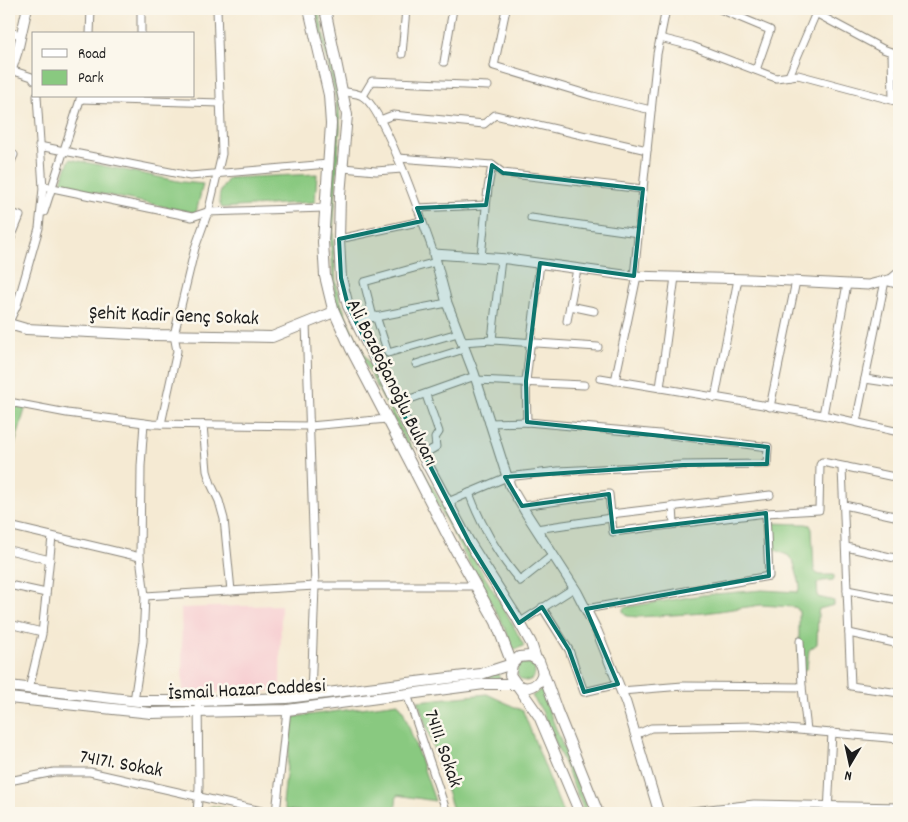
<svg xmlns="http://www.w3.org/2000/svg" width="908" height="822" font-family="Dekko,sans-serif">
<rect width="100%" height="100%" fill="#fbf7ec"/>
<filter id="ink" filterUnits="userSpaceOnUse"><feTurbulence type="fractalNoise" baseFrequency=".02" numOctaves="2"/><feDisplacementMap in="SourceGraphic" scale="10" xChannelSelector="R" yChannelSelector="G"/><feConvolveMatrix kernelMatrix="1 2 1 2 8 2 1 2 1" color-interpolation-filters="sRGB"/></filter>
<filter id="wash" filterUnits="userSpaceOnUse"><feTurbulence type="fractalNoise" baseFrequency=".0096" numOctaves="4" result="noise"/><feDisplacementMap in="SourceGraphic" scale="20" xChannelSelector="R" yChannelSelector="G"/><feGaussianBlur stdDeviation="1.12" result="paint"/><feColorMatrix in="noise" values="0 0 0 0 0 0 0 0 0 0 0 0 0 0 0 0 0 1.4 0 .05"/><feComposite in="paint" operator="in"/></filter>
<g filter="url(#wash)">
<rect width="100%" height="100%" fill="#f5ead3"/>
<!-- built -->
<polygon fill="#f7cfd2" points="281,605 280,691 183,693 181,608"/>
<!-- green -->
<g fill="#89c980" stroke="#52724e">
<path d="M 315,9 L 318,9 L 339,99 L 340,127 L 333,234 L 336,282 L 341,302 L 350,326 C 380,384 409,444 440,501 C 467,550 499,596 524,646 L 513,650 L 505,628 L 448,525 L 346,327 L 335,303 L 330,234 L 331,198 L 337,127 L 336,99 Z"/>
<polygon points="70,159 183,182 203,184 196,213 62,186 62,178"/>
<path d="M 317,174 L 315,202 L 222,208 C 215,197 223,186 229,178 Z"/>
<polygon points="26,406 9,465 9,407"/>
<polygon points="771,523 806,524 810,525 812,529 814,570 816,573 820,575 834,575 834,580 822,581 817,584 818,597 834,601 834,605 819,609 818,614 817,644 809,650 807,668 799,673 799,612 797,608 793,607 761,605 705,613 638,617 627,616 623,611 623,609 627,607 702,595 762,590 798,592 800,585 793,560 789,556 769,547 768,524"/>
<circle cx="526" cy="672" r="9"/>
<polygon points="498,674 500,680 482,680 303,703 280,705 207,707 207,705 279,704 303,701"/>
<polygon points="542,689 548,708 589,813 585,813 542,711 532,696"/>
<polygon points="9,692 137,706 184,706 184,707 137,707 9,693"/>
<polygon points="487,694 523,711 563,813 454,813 418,701"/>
<polygon points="398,703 403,710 435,801 397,795 395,813 314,813 286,810 283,803 292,719 294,717"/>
<polygon points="213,806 245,813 205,813 207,808"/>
</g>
</g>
<g filter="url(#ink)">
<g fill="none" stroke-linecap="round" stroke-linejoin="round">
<defs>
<g id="minor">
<polyline points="141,9 141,34"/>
<polyline points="506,9 494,66 593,96 651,110"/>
<polyline points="720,9 770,30 756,70"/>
<polyline points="808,9 883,49 899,55"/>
<polyline points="9,32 21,35"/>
<polyline points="90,34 91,9"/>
<polyline points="660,38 692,46 776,78 798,75 899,102"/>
<polyline points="892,52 893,100"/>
<polyline points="402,54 406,9"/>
<polyline points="444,62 453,9"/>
<polyline points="11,70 32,77 34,80"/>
<polyline points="789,76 816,13"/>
<path d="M 343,91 C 349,93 357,93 362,96 C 384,107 424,226 434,254"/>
<polyline points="363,96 372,81 488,86"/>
<polyline points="80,99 221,103"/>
<polyline points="380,120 393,115 484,124 495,115 647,150"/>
<polyline points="39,146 190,176 328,164"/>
<polyline points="9,154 14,155 9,166"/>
<polyline points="398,158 492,165 503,173 643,189"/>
<polyline points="343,168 376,171 402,169"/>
<polyline points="43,186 192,217 207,212 325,208"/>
<polyline points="417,208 486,205"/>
<polyline points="9,212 20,216 9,243"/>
<polyline points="44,212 81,97"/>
<polyline points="531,218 638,233"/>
<polyline points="339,239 422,221"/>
<polyline points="481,257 488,188 492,165"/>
<polyline points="634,276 657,54 666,9"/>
<polyline points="570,306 594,311"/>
<polyline points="376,316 388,353 458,333"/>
<polyline points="373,317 364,282 436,262"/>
<polyline points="355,321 447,303"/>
<polyline points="567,321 577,269"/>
<polyline points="9,322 17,305 39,228 43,188 37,96"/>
<polyline points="306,323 315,586 311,696"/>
<polyline points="492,340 501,259"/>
<polyline points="461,342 492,340 598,347"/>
<polyline points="416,364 464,349"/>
<polyline points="600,378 823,415 899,432"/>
<polyline points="865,379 899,384"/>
<polyline points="476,380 584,385"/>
<polyline points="615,381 637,276"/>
<polyline points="660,388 675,277"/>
<polyline points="426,395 439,432 435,438 436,447 429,451"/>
<polyline points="715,398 738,279"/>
<polyline points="9,402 67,413 152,424 310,426 387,419"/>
<polyline points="396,404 475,376"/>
<polyline points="770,407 796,281"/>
<polyline points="823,415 847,284"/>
<polyline points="527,422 526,381 540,263"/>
<polyline points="856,422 885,281 899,285"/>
<polyline points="161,424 177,351 174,335 195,248 209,209 222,154 217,9"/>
<polyline points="203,425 207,471 211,484 219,501 224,519 231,591"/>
<polyline points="899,478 847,467 842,468 851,686 899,693"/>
<path d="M 469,493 C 481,525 498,555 520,581 L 553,555"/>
<polyline points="448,502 507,477 558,471 683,465 767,464 768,447 671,435 527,422 489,423"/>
<polyline points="844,505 899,517"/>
<polyline points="522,506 609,494 613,532 766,513 819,510 820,465 822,462 847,467"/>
<polyline points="673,506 674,524"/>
<polyline points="611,514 770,495"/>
<polyline points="9,526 140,557"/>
<polyline points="536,529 611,518"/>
<polyline points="846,547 899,559"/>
<polyline points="9,550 50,560"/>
<polyline points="9,585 46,593"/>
<polyline points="847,590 899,600"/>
<polyline points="145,596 315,586 476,586"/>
<polyline points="542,607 569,650 584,692 618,684"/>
<polyline points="586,609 769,576 766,513"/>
<polyline points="519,623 574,588"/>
<polyline points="9,624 42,632"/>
<polyline points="849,633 899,644"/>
<polyline points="800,641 802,687 807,730"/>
<polyline points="29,689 42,634 52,537"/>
<polyline points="621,691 683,686 802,687"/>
<polyline points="407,694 447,813"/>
<polyline points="134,701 143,641 145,596 140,557 141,466 144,423"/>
<polyline points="635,735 651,728 754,726 899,739"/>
<polyline points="9,781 54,772 90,772 270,813"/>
<polyline points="197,813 199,787 198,701"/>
<polyline points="276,813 287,710"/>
<polyline points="674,813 754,804 899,807"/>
<polyline points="828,813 832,732"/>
</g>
<g id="tertiary">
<polyline points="9,77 18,49 27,9"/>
<polyline points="659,813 626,703 597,631 577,592 526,513 510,486 474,373 447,303 434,254 508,259 631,276 750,279 868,285 892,279 899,273"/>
</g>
<g id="secondary">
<polyline points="9,324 26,329 152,335 272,337 334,312"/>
<polyline points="9,686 138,701 198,701 287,698 481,674 512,664"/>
<polyline points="9,698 151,713 287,710 484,684 516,684"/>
</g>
<g id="primary">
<polyline points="309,9 329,95 331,124 323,242 325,276 333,309 351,349 412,466 451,542 496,622 512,664"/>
<polyline points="325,9 347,115 340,195 339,239 341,278 348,306 424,458 469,542 516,616 531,643 536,659"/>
<path d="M 516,684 C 528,692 541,685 543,671"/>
<polyline points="580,813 539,716 510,675 512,664 519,657 530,656 539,661 557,711 598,813"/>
</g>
</defs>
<!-- minor casing -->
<use href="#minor" stroke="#888378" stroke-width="9"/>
<!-- tertiary casing -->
<use href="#tertiary" stroke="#888378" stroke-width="11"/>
<!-- secondary casing -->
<use href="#secondary" stroke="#888378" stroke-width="12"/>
<!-- primary casing -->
<use href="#primary" stroke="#888378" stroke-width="12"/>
<!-- minor -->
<use href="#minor" stroke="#fff" stroke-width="7"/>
<!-- tertiary -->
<use href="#tertiary" stroke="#fff" stroke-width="9"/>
<!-- secondary -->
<use href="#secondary" stroke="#fff" stroke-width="10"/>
<!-- primary -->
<use href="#primary" stroke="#fff" stroke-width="10"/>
</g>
</g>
<!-- marked area -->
<path fill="#0f766e" fill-opacity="0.2" stroke="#0f766e" stroke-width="4" stroke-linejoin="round" d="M 492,165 L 503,173 L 643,189 L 634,276 L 540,263 L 526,381 L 527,422 L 768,447 L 767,464 L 683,465 L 505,477 L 522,506 L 609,494 L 613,532 L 766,513 L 769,576 L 586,609 L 618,684 L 584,692 L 569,650 L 542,607 L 519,623 L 469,542 L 348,306 L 341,278 L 339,239 L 422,221 L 417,208 L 486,205 Z"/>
<g text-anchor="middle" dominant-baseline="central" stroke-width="5" stroke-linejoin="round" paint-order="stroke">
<!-- street labels -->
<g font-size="20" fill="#1c1c1c" stroke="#fbf7ec">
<text transform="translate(174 317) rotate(2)">Şehit Kadir Genç Sokak</text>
<text transform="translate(391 383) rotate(64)">Ali Bozdoğanoğlu Bulvarı</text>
<text transform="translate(247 691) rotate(-3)">İsmail Hazar Caddesi</text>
<text transform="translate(442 749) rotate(71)">74111. Sokak</text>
<text transform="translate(121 765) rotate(10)">74171. Sokak</text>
</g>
</g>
<!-- margin -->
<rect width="908" height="822" fill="none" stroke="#fbf7ec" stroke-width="30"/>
<!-- legend -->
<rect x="32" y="32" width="162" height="65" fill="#fbf7ec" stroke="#a29f99"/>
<rect x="42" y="49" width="25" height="8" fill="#ffffff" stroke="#a29f99"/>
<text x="78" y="58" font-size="15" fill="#1c1c1c">Road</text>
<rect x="42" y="70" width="25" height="15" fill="#89c980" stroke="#a29f99"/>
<text x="78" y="82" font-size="15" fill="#1c1c1c">Park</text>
<!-- north arrow -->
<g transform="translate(850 764) rotate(189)" stroke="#fbf7ec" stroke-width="4" paint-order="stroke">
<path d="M0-4L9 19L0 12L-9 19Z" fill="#1c1c1c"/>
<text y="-8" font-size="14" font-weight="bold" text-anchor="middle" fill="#1c1c1c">N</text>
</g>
</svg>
